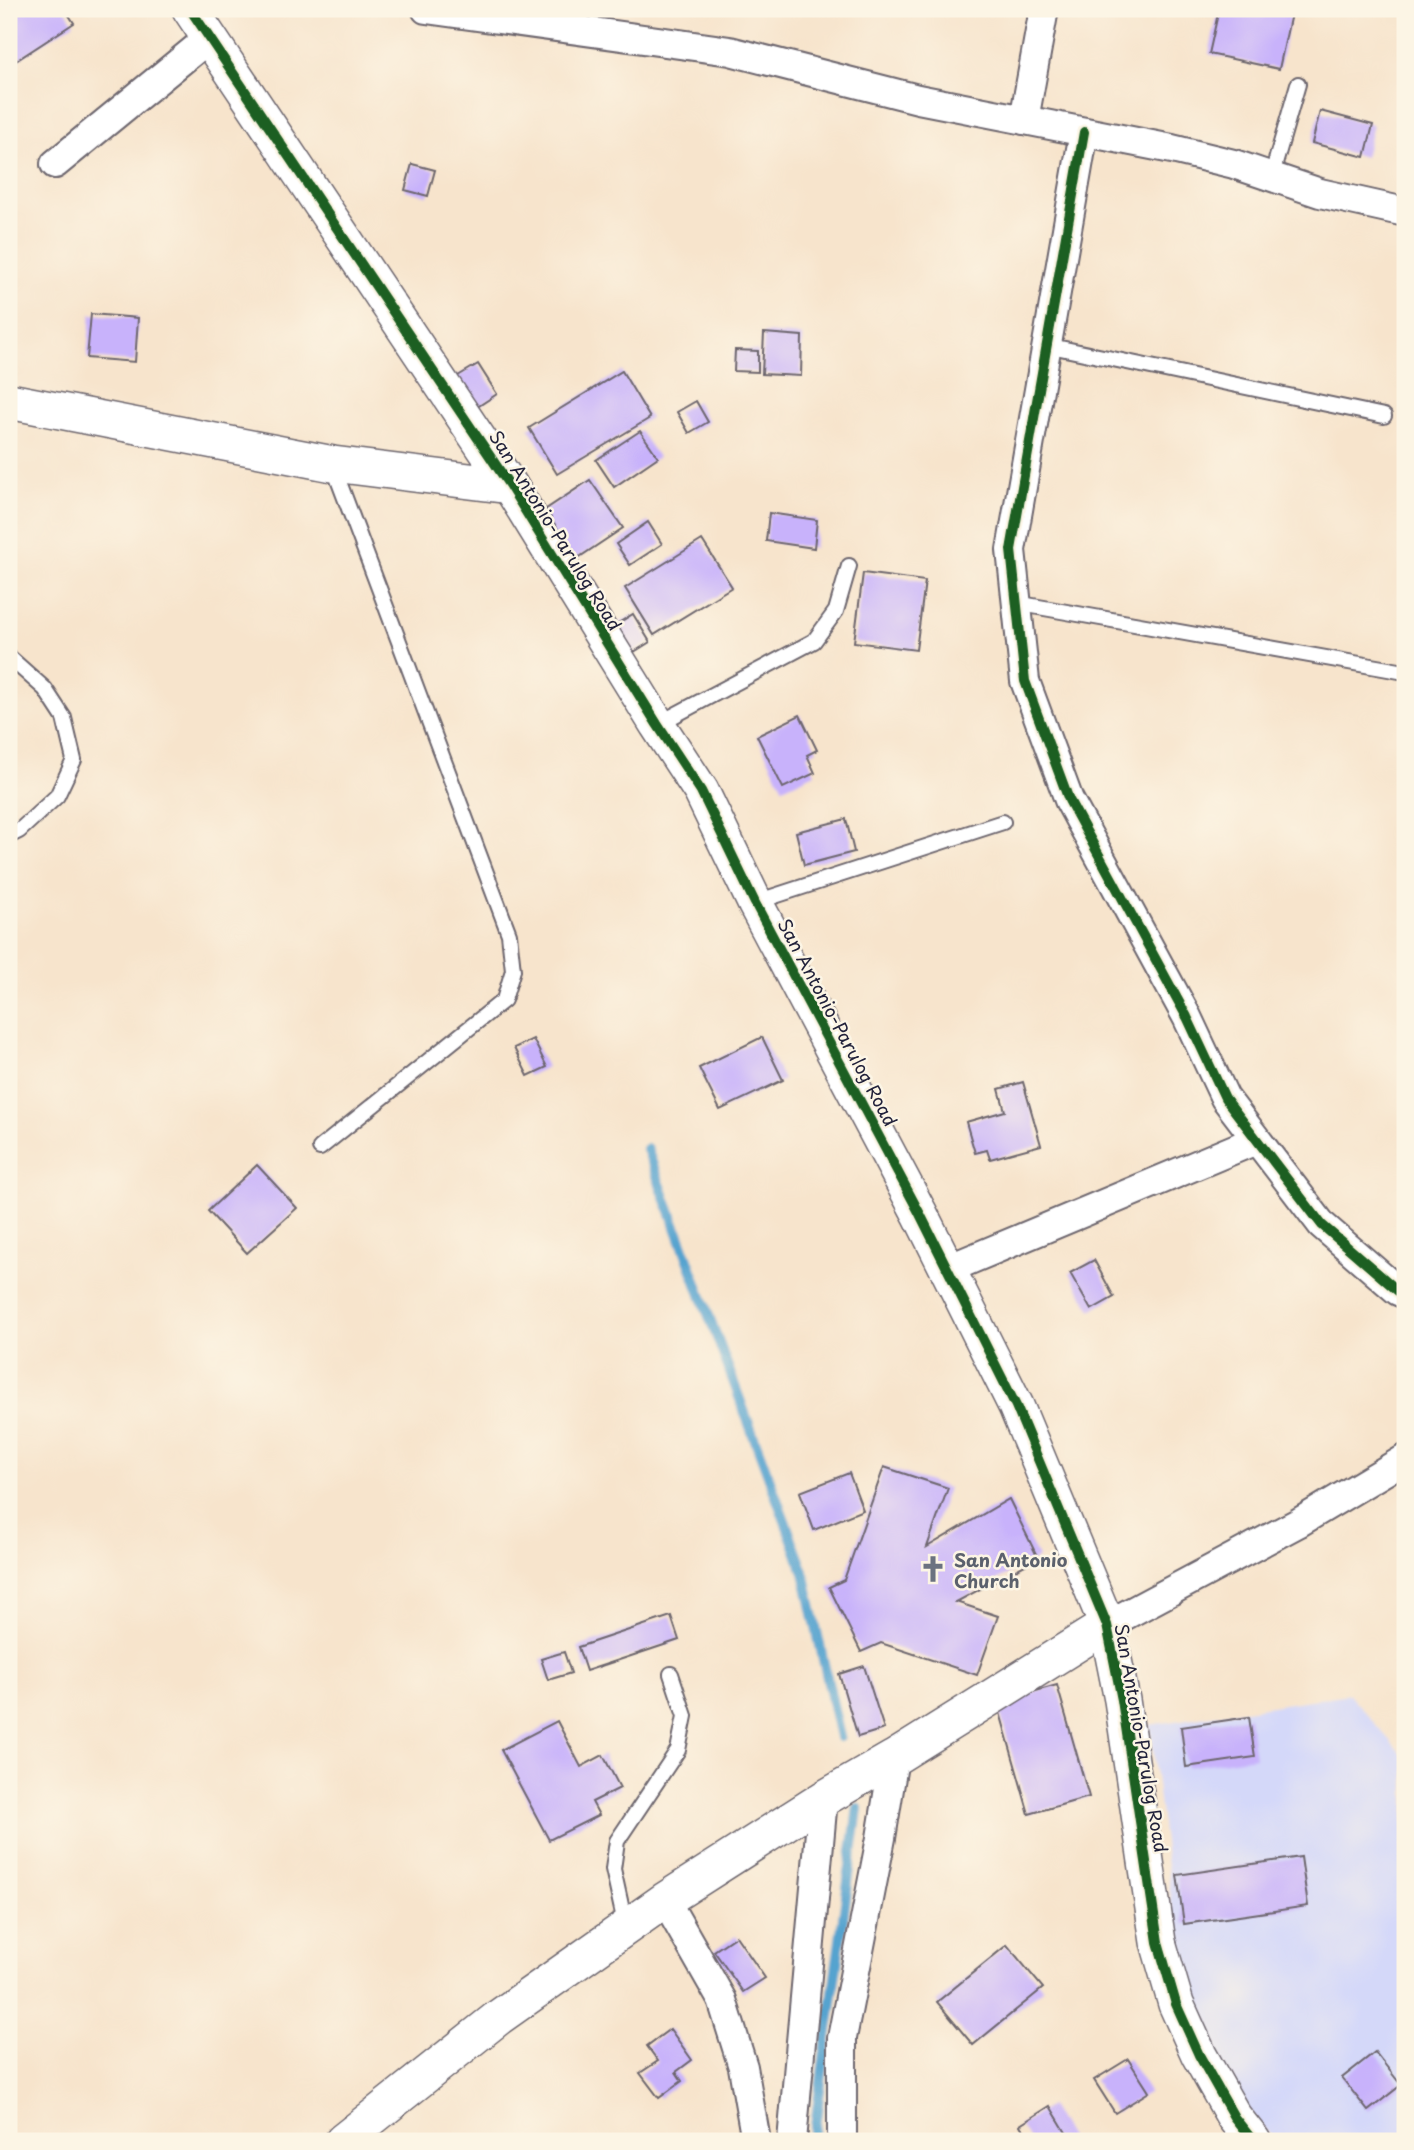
<svg xmlns="http://www.w3.org/2000/svg" width="1414" height="2150" font-family="'Playpen Sans',sans-serif">
<rect width="100%" height="100%" fill="#fcf5e5"/>
<filter id="ink" filterUnits="userSpaceOnUse"><feTurbulence type="fractalNoise" baseFrequency=".0143" numOctaves="2"/><feDisplacementMap in="SourceGraphic" scale="14" xChannelSelector="R" yChannelSelector="G"/><feConvolveMatrix kernelMatrix="1 2 1 2 8 2 1 2 1" color-interpolation-filters="sRGB"/></filter>
<filter id="wash" filterUnits="userSpaceOnUse"><feTurbulence type="fractalNoise" baseFrequency=".00686" numOctaves="4" result="noise"/><feDisplacementMap in="SourceGraphic" scale="28" xChannelSelector="R" yChannelSelector="G"/><feGaussianBlur stdDeviation="1.57" result="paint"/><feColorMatrix in="noise" values="0 0 0 0 0 0 0 0 0 0 0 0 0 0 0 0 0 1.4 0 .05"/><feComposite in="paint" operator="in"/></filter>
<g filter="url(#wash)">
<rect width="100%" height="100%" fill="#f7e4cc"/>
<!-- built -->
<polygon fill="#d4d8f9" points="1349,1694 1405,1758 1405,2141 1276,2141 1251,2114 1201,2027 1177,1949 1150,1725"/>
<g fill="none" stroke-linecap="round" stroke-linejoin="round">
<!-- stream -->
<g stroke="#55a3cf" stroke-width="10">
<polyline points="647,1149 804,1572 840,1737"/>
<polyline points="813,2141 858,1808"/>
</g>
</g>
<g id="blocks">
<!-- building -->
<g fill="#c8b2fb">
<polygon points="21,9 65,9 74,23 11,64 9,61 9,17"/>
<polygon points="1219,9 1292,9 1279,69 1209,54"/>
<polygon points="1320,111 1373,125 1365,157 1312,143"/>
<polygon points="412,164 435,170 428,196 405,190"/>
<polygon points="91,314 138,318 135,362 87,358"/>
<polygon points="764,333 802,336 801,376 762,374"/>
<polygon points="735,350 758,351 758,372 734,371"/>
<polygon points="478,364 497,394 468,413 448,382"/>
<polygon points="622,371 650,418 557,474 529,428"/>
<polygon points="696,401 708,422 689,433 677,412"/>
<polygon points="640,431 658,457 614,487 596,460"/>
<polygon points="590,480 623,528 563,568 531,519"/>
<polygon points="769,513 817,520 814,548 766,541"/>
<polygon points="648,522 662,544 630,565 616,544"/>
<polygon points="702,540 732,587 654,635 625,588"/>
<polygon points="863,573 925,581 916,650 854,642"/>
<polygon points="633,614 650,642 621,660 604,632"/>
<polygon points="800,715 817,750 807,755 815,773 783,788 757,736"/>
<polygon points="846,819 854,852 804,865 796,832"/>
<polygon points="762,1037 783,1080 720,1110 699,1068"/>
<polygon points="533,1039 547,1067 528,1076 514,1048"/>
<polygon points="1023,1082 1041,1145 990,1159 987,1150 975,1153 966,1122 1005,1111 999,1089"/>
<polygon points="257,1165 297,1208 247,1253 208,1211"/>
<polygon points="1094,1260 1114,1297 1091,1310 1070,1273"/>
<polygon points="884,1467 948,1488 927,1547 1009,1499 1038,1558 956,1602 998,1616 977,1675 881,1643 861,1652 829,1587 844,1580"/>
<polygon points="849,1473 863,1510 814,1530 800,1492"/>
<polygon points="671,1616 679,1640 586,1671 578,1647"/>
<polygon points="564,1652 571,1673 548,1680 541,1659"/>
<polygon points="864,1666 884,1729 858,1737 839,1674"/>
<polygon points="1057,1685 1089,1797 1029,1814 997,1702"/>
<polygon points="1249,1717 1255,1757 1186,1767 1181,1727"/>
<polygon points="557,1721 581,1767 603,1755 620,1788 592,1802 599,1815 549,1840 501,1750"/>
<polygon points="1301,1857 1308,1906 1184,1924 1177,1875"/>
<polygon points="736,1936 765,1978 743,1992 714,1951"/>
<polygon points="1007,1945 1043,1988 973,2045 937,2002"/>
<polygon points="670,2029 692,2060 676,2072 682,2081 659,2098 640,2073 658,2061 647,2046"/>
<polygon points="1375,2052 1401,2085 1368,2111 1342,2078"/>
<polygon points="1128,2059 1149,2092 1115,2113 1094,2080"/>
<polygon points="1050,2106 1071,2141 1030,2141 1020,2125"/>
</g>
</g>
</g>
<g filter="url(#ink)">
<use href="#blocks" fill-opacity="0" stroke="#6d666e" stroke-width="2"/>
<g fill="none" stroke-linecap="round" stroke-linejoin="round">
<defs>
<g id="service">
<polyline points="1271,178 1298,84"/>
<polyline points="1046,345 1384,416"/>
<polyline points="1016,603 1405,672"/>
<polyline points="9,657 45,689 64,718 74,760 57,796 19,831 9,836"/>
<polyline points="658,724 814,641 836,611 849,566"/>
<polyline points="756,902 1003,822"/>
<polyline points="320,1148 504,1000 513,970 509,934 333,466"/>
<polyline points="626,1928 613,1869 617,1841 678,1750 685,1716 671,1674"/>
</g>
<g id="minor">
<polyline points="426,9 730,51 918,99 1172,149 1234,164 1320,193 1405,212"/>
<polyline points="1024,120 1044,9"/>
<polyline points="1084,132 1011,550 1025,681 1069,800 1187,1017 1225,1098 1322,1225 1398,1291 1405,1294"/>
<polyline points="55,164 209,38"/>
<polyline points="948,1269 1256,1140"/>
<polyline points="1107,1625 1298,1523 1405,1459"/>
<polyline points="665,1900 722,2000 743,2067 756,2141"/>
<polyline points="792,2141 823,1799"/>
<polyline points="842,2141 842,2038 881,1838 894,1758"/>
</g>
<g id="tertiary">
<polyline points="190,9 510,486 657,724 701,791 755,903 920,1214 1016,1406 1107,1625 1122,1700 1158,1942 1176,2004 1199,2055 1234,2117 1253,2141"/>
<polyline points="9,401 333,464 510,486"/>
<polyline points="343,2141 499,2017 665,1900 823,1799 894,1758 1107,1625"/>
</g>
</defs>
<!-- service casing -->
<use href="#service" stroke="#6d666e" stroke-width="18"/>
<!-- minor casing -->
<use href="#minor" stroke="#6d666e" stroke-width="32"/>
<!-- tertiary casing -->
<use href="#tertiary" stroke="#6d666e" stroke-width="38"/>
<!-- service -->
<use href="#service" stroke="#fff" stroke-width="14"/>
<!-- minor -->
<use href="#minor" stroke="#fff" stroke-width="28"/>
<!-- tertiary -->
<use href="#tertiary" stroke="#fff" stroke-width="35"/>
<defs>
<g id="cycleway">
<polyline points="190,9 510,486 657,724 701,791 755,903 920,1214 1016,1406 1107,1625 1122,1700 1158,1942 1176,2004 1199,2055 1234,2117 1253,2141"/>
<polyline points="1084,132 1011,550 1025,681 1069,800 1187,1017 1225,1098 1322,1225 1398,1291 1405,1294"/>
</g>
</defs>
<!-- cycleway casing -->
<use href="#cycleway" stroke="#fcf5e5" stroke-width="15"/>
<!-- cycleway -->
<use href="#cycleway" stroke="#1b5e20" stroke-width="10"/>
</g>
</g>
<!-- icons -->
<defs>
<symbol id="church-bare" viewBox="-9 -9 18 18"><path d="M-1.2-6h2.4v3.5h3.3v2.4h-3.3V6h-2.4V-.1h-3.3v-2.4h3.3Z" fill="#6b7280" stroke="#fcf5e5" stroke-width="2.5" paint-order="stroke"/></symbol>
</defs>
<g fill-rule="evenodd">
<use href="#church-bare" x="914" y="1550" width="38" height="38"/>
</g>
<g text-anchor="middle" dominant-baseline="central" stroke-width="5" stroke-linejoin="round" paint-order="stroke">
<!-- street labels -->
<g font-size="18" fill="#22223b" stroke="#fcf5e5">
<text transform="translate(556 530) rotate(58)">San Antonio-Parulog Road</text>
<text transform="translate(838 1022) rotate(62)">San Antonio-Parulog Road</text>
<text transform="translate(1142 1738) rotate(80)">San Antonio-Parulog Road</text>
</g>
<!-- worship labels -->
<g font-size="18" font-weight="bold" fill="#5b616d" stroke="#fcf5e5" text-anchor="start">
<text x="954" y="1559">San Antonio<tspan x="954" dy="21">Church</tspan></text>
</g>
</g>
<!-- margin -->
<rect width="1414" height="2150" fill="none" stroke="#fcf5e5" stroke-width="35"/>
</svg>
